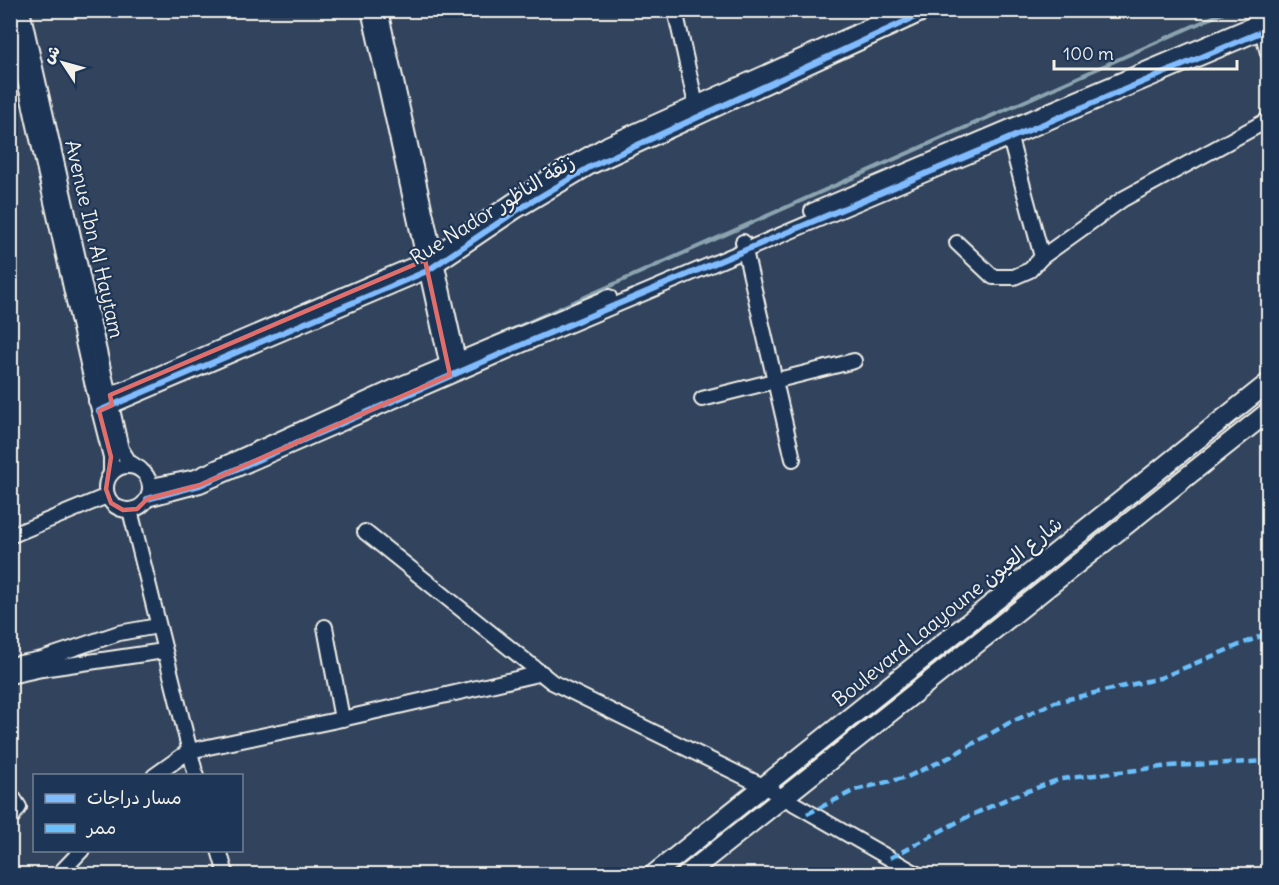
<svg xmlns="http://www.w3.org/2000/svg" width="1279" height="885" font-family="Delius,'Playpen Sans Arabic',sans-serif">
<rect width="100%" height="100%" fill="#31435d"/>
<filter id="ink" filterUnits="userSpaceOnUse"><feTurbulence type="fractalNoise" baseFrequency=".0167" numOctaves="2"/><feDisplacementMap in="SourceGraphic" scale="12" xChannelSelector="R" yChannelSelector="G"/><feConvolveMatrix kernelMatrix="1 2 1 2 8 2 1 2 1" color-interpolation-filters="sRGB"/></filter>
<g filter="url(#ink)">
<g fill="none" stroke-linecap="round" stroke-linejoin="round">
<!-- stream -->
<polyline stroke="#8ba4b0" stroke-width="4" points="482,343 1229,10"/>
<defs>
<g id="minor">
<polyline points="22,10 121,449 129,462 140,469"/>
<polyline points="369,10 449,371"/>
<polyline points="380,10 460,369"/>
<polyline points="675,10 698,114"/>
<polyline points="10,13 92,382 111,457 111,474"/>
<polyline points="1260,23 1268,53"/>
<polyline points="1008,131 1042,257"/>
<polyline points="812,211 1268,18"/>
<polyline points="743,242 793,459"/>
<polyline points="957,243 993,277 1014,277 1030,270 1042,257 1123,199 1268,120"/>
<polyline points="702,399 854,361"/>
<polyline points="96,401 425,260 550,176 607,144 906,10"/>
<polyline points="99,411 427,271 516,211 590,167 930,10"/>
<circle cx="128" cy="488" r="22"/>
<polyline points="151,486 196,477 406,382 609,297"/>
<polyline points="147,499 200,485 533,340 1268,29"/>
<polyline points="130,510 196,776"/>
<polyline points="365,532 552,682 765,787 917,874"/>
<polyline points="10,536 107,496"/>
<polyline points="325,627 342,719"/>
<polyline points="10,665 42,659 119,633 158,626"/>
<polyline points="10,676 42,669 164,651"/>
<polyline points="154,776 189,751 342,719 542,673"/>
<polyline points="10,793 19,807 10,820"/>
<polyline points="219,850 226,874"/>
<polyline points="59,874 82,850"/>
</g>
<g id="tertiary">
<polyline points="654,874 1268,383"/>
<polyline points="687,874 1268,412"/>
</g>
</defs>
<!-- minor casing -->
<use href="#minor" stroke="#f4f1e8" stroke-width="18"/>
<!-- tertiary casing -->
<use href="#tertiary" stroke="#f4f1e8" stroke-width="22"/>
<!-- minor -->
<use href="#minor" stroke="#1d3557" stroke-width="14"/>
<!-- tertiary -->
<use href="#tertiary" stroke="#1d3557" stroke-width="18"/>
<!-- quiet -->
<g stroke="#6cc0fc" stroke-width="4.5" stroke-dasharray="9 4.5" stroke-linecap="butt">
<polyline points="807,814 855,790 907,777 948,758 1009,723 1055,702 1160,678 1268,633"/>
<polyline points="890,858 961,820 1011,797 1061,779 1170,766 1268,761"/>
</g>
<defs>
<g id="cycleway">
<polyline points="99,411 427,271 516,211 590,167 930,10"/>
<polyline points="147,499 200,485 533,340 1268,29"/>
</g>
</defs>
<!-- cycleway casing -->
<use href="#cycleway" stroke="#1d3557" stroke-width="10"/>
<!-- cycleway -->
<use href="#cycleway" stroke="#80bcff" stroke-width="6"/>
</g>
</g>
<!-- marked area -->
<path fill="none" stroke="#e06e6b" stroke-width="4.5" stroke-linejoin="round" d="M 425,260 L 450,375 L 200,485 L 147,499 L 137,509 L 123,510 L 111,503 L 106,489 L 111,457 L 99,411 L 112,405 L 110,395 Z"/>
<g text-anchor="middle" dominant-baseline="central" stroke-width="4.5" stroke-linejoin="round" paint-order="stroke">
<!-- street labels -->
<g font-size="20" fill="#f4f1e8" stroke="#1d3557">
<text transform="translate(492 209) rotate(-32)">Rue Nador زنقة الناظور</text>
<text transform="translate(95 239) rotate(77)">Avenue Ibn Al Haytam</text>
<text transform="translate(947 611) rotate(-39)">Boulevard Laayoune شارع العيون</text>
</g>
</g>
<!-- margin -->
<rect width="1279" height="885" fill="none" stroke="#1d3557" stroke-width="36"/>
<rect x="18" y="18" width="1243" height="849" fill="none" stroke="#f4f1e8" stroke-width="2" filter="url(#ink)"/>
<!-- legend -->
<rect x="33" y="774" width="210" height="78" fill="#1d3557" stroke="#738091" stroke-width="1.5"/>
<rect x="45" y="794" width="30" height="9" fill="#80bcff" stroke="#738091" stroke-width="1.5"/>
<text x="87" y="804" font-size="18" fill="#f4f1e8">مسار دراجات</text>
<rect x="45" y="824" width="30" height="9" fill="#6cc0fc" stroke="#738091" stroke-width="1.5"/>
<text x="87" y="834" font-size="18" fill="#f4f1e8">ممر</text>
<!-- north arrow -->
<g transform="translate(63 63) rotate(306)" stroke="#1d3557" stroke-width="4.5" paint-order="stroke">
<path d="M0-4.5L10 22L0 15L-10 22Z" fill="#f4f1e8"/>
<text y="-9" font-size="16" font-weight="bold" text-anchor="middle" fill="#f4f1e8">ش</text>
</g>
<!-- scale -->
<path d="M1054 60v9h183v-9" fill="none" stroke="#f4f1e8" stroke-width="3"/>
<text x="1063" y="60" font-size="18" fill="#f4f1e8" stroke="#1d3557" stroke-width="4.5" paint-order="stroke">100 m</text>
</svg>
